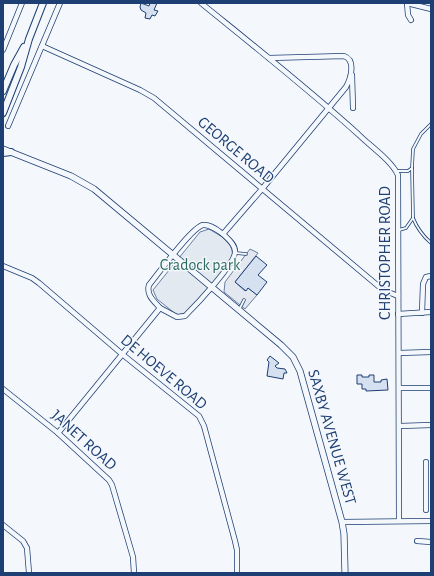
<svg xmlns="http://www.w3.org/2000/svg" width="434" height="576" font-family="'Alegreya Sans',sans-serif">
<rect width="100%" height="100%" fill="#f4f7fb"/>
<!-- green -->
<path fill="#e3e9f0" stroke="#687fa3" d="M 209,229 C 222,237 235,242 232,260 L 187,313 L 177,315 L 157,299 L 153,290 L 200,232 Z"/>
<!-- parking -->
<polygon fill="#e3e8f0" stroke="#687fa3" points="250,249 258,253 235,282 245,291 248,288 257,295 245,309 224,292 225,282"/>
<!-- building -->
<g fill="#d5e0f0" stroke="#1d3f73">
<polygon points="141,3 149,6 150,3 157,3 154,10 158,11 155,16 152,15 150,19 145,18 146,13 141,10 140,7"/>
<polygon points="256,256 267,265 258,275 267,282 257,295 248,288 246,291 235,282"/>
<polygon points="270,356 279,363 275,366 277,368 285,369 287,373 284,373 283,379 267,376 269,362 267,360"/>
<polygon points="357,375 362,375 362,377 369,377 369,375 374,375 374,382 381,382 381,380 387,379 388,390 366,391 366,389 362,389 362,384 357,384"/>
</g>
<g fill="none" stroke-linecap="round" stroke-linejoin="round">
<defs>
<g id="service">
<path d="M 412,168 L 413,218 C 417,228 423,236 431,243"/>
<polyline points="397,171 408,171 412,168 413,149 421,134 431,124"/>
<polyline points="399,230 406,228 413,218"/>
<polyline points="236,253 246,254"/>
<polyline points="240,308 244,300"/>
</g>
<g id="minor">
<path d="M 201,3 C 254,46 307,88 358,134 C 370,146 391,160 398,175 L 399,520"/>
<polyline points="407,3 431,9"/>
<polyline points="407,3 408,15 411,20"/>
<polyline points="42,46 140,90 154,98 383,290 398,296"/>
<polyline points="3,50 22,3"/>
<polyline points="352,75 353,108"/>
<polyline points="8,126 60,3"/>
<polyline points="3,266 32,278 39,283 122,354 199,416 204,426 235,541 237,550 237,573"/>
<path d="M 160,308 C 154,301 146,295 149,285 C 158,274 192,227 203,225 C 210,224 217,230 223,234"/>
<polyline points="422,313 423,284 426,277 431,276"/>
<polyline points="398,314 431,312"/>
<polyline points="399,353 431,352"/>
<polyline points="399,388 431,388"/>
<polyline points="3,389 58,433 109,480 112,485 133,557 134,573"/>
<polyline points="400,426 431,425"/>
<path d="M 58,433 L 160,308 L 177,317 L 185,316 C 195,306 237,262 235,251 C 235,244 227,238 223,234 L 262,189 L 346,87 C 351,78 356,60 344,56 L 269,58"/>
<polyline points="426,462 426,510"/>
<polyline points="342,522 431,521"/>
<polyline points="3,525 23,541 27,548 29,573"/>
<polyline points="417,541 431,542"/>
</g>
<polyline id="tertiary" points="3,149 71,176 94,189 281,345 293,357 300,371 342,522 344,534 345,573"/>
<g id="secondary">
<polyline points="3,91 14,65 24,47"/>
<polyline points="3,113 21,67 29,39 43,3"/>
<polyline points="3,153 11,152"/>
</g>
</defs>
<!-- service casing -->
<use href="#service" stroke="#1d3f73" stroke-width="3.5"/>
<!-- minor casing -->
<use href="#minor" stroke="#1d3f73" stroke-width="6"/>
<!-- tertiary casing -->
<use href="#tertiary" stroke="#1d3f73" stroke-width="7"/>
<!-- secondary casing -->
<use href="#secondary" stroke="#1d3f73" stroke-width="8"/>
<!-- service -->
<use href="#service" stroke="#f4f7fb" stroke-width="2"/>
<!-- minor -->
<use href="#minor" stroke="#f4f7fb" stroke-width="4.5"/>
<!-- tertiary -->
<use href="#tertiary" stroke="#f4f7fb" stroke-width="5.5"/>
<!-- secondary -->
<use href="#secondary" stroke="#f4f7fb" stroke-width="6"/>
</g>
<g text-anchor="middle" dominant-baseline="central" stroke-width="3" stroke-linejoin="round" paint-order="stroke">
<!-- street labels -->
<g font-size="16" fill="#1d3f73" stroke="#f4f7fb">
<text transform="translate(236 150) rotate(40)">GEORGE ROAD</text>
<text transform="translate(385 253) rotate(-90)">CHRISTOPHER ROAD</text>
<text transform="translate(164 372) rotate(40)">DE HOEVE ROAD</text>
<text transform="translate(332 437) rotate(74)">SAXBY AVENUE WEST</text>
<text transform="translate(84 440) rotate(42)">JANET ROAD</text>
</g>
<!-- park labels -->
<g font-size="16" fill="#2c6c60" stroke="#f4f7fb">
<text x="200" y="265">Cradock park</text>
</g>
</g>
<!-- border -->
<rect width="434" height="576" fill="none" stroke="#1d3f73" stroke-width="8"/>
</svg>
